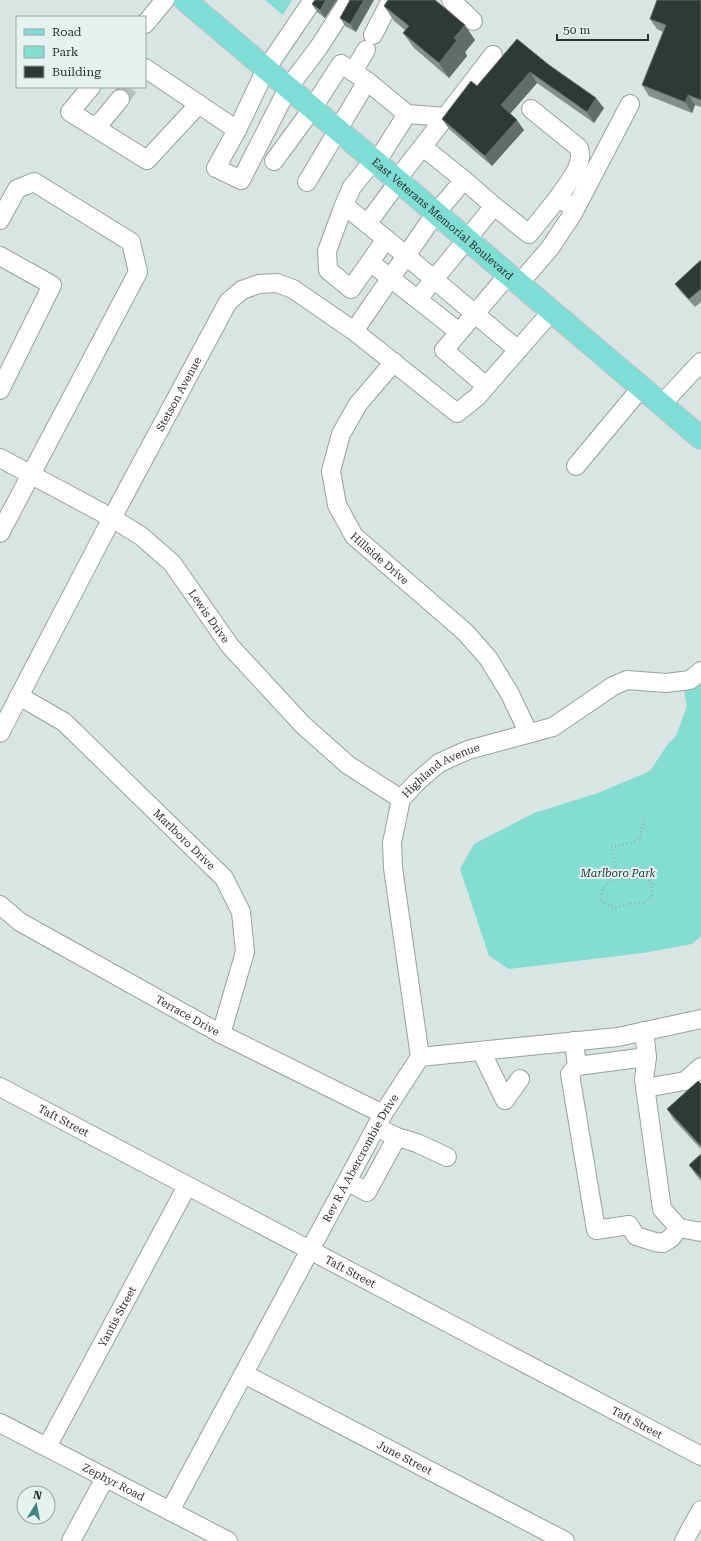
<svg xmlns="http://www.w3.org/2000/svg" width="701" height="1541" font-family="'Roboto Serif',serif">
<rect width="100%" height="100%" fill="#d8e5e3"/>
<!-- green -->
<g fill="#84ddd2">
<polygon points="265,0 292,0 283,15"/>
<polygon points="701,684 701,936 692,944 643,953 509,969 489,956 460,869 474,844 534,813 598,793 650,771 667,745 676,736 687,706 684,691"/>
</g>
<g fill="none" stroke-linecap="round" stroke-linejoin="round">
<!-- minor-tunnel -->
<polyline stroke="#b6c1c0" stroke-width="18" stroke-dasharray="18 9" stroke-linecap="butt" points="120,99 129,87"/>
<defs>
<g id="minor">
<polyline points="313,0 266,69 237,130 216,168 241,180 288,88 319,47 349,0"/>
<polyline points="451,0 473,21"/>
<polyline points="145,24 165,0"/>
<polyline points="373,35 391,0"/>
<polyline points="145,68 237,130"/>
<polyline points="353,72 366,50"/>
<polyline points="367,81 407,114 376,163"/>
<polyline points="91,87 70,112 147,160 199,104"/>
<path d="M 531,109 L 579,148 C 585,165 567,184 558,198"/>
<polyline points="407,114 446,117"/>
<polyline points="96,128 120,99"/>
<polyline points="423,147 464,180"/>
<polyline points="274,161 312,109 341,64 367,81 307,182"/>
<polyline points="396,181 493,55"/>
<polyline points="344,205 327,251 328,270 351,289 386,239 344,205 352,187 373,161"/>
<polyline points="494,206 529,234 558,198 568,204"/>
<polyline points="0,220 17,189 34,182 131,242 138,272 0,533"/>
<polyline points="367,224 398,182"/>
<polyline points="386,239 518,350"/>
<polyline points="0,256 52,285 0,390"/>
<polyline points="370,262 459,332"/>
<polyline points="519,284 550,248 572,215 630,104"/>
<polyline points="354,331 435,214 464,180 494,206 418,299"/>
<path id="s1" d="M 394,362 L 358,404 L 341,434 L 331,471 L 337,505 L 354,536 L 465,632 L 488,658 L 510,694 L 528,732"/>
<polyline points="486,386 444,350 508,275"/>
<polyline points="661,405 701,362"/>
<path id="s2" d="M 0,458 L 112,518 L 141,536 L 172,563 L 230,646 L 303,725 L 348,765 L 401,799"/>
<polyline points="576,466 641,388"/>
<path id="s3" d="M 19,696 L 64,722 L 224,878 L 241,912 L 245,952 L 221,1034"/>
<path id="s4" d="M 0,733 L 112,518 L 228,302 L 242,290 L 259,284 L 277,283 L 293,289 L 354,331 L 457,413 L 477,397 L 551,312"/>
<path id="s5" d="M 0,905 L 20,922 L 221,1034 L 383,1114"/>
<polyline points="644,1031 647,1057 644,1079 662,1209 679,1228 701,1232"/>
<polyline points="574,1041 577,1066 570,1074 596,1230 629,1225 636,1236 655,1242 663,1243 671,1238 679,1228"/>
<polyline points="481,1051 505,1100 520,1079"/>
<path id="s6" d="M 420,1057 L 393,868 L 392,843 L 401,799 L 418,781 L 439,763 L 468,750 L 553,727 L 613,686 L 627,680 L 666,683 L 690,680 L 701,671"/>
<polyline points="577,1066 647,1057"/>
<path id="s7" d="M 0,1087 L 701,1456"/>
<polyline points="645,1088 685,1081 701,1067"/>
<polyline points="397,1137 417,1143 447,1157"/>
<polyline points="347,1181 367,1192 397,1137 376,1127"/>
<path id="s8" d="M 244,1374 L 565,1541"/>
<path id="s9" d="M 0,1423 L 228,1541"/>
<path id="s10" d="M 47,1447 L 187,1186"/>
<path id="s11" d="M 170,1511 L 383,1114 L 420,1057 L 618,1037 L 701,1019"/>
<polyline points="71,1541 105,1478"/>
<polyline points="684,1541 701,1510"/>
</g>
<g id="major">
<path id="s12" d="M 185,0 L 701,438"/>
</g>
</defs>
<!-- minor casing -->
<use href="#minor" stroke="#95a2a0" stroke-width="20"/>
<!-- major casing -->
<use href="#major" stroke="#c0c2c2" stroke-width="24"/>
<!-- path -->
<g stroke="#9ba5a4" stroke-width="2" stroke-dasharray="1 3" stroke-linecap="butt">
<path d="M 580,873 C 595,868 602,875 617,872"/>
<path d="M 617,878 L 645,878 L 651,882 L 652,896 L 643,903 L 632,903 L 615,908 L 604,903 L 600,900 C 604,886 604,884 617,878 L 618,874 L 611,847 L 632,843 L 640,837 L 642,827 L 646,819"/>
</g>
<!-- minor -->
<use href="#minor" stroke="#fff" stroke-width="18"/>
<!-- major -->
<use href="#major" stroke="#7eddd4" stroke-width="22"/>
</g>
<!-- wall -->
<g fill="#84908e">
<polygon points="315,0 337,0 325,18 317,12 312,4"/>
<polygon points="350,0 356,32 345,26 340,18"/>
<polygon points="701,0 701,107 695,105 692,113 649,96 642,85 663,32 657,29 650,19"/>
<polygon points="384,6 475,40 465,52 467,56 449,78 414,48 403,33 405,30 394,21"/>
<polygon points="549,65 604,108 594,123 537,83 510,114 524,130 492,166 449,129 442,119 477,86"/>
<polygon points="701,260 701,302 695,307 681,292 675,284"/>
<polygon points="701,1084 701,1149 674,1120 667,1109"/>
<polygon points="701,1154 701,1181 696,1175 689,1165"/>
</g>
<!-- shaded-wall -->
<g fill="#626d6b">
<polygon points="326,0 337,0 325,18 320,10"/>
<polygon points="364,0 374,0 356,32 350,24"/>
<polygon points="465,25 475,40 465,52 467,56 449,78 439,63 454,38"/>
<polygon points="530,72 537,83 508,116 501,105"/>
<polygon points="688,95 695,105 692,113 685,102"/>
<polygon points="596,98 604,108 594,123 587,112"/>
<polygon points="517,120 524,130 492,166 485,156"/>
</g>
<!-- building -->
<g fill="#2f3a38" stroke="#626d6b">
<polygon points="315,0 326,0 320,10 312,4"/>
<polygon points="350,0 364,0 350,24 340,18"/>
<polygon points="388,0 435,0 465,25 454,38 457,40 439,63 403,33 409,26 384,6"/>
<polygon points="657,0 701,0 701,100 688,95 685,102 642,85 666,25 650,19"/>
<polygon points="517,39 549,65 596,98 587,112 530,72 501,105 517,120 485,156 442,119 471,81 477,86"/>
<polygon points="701,260 701,289 689,299 675,284"/>
<polygon points="698,1081 701,1084 701,1146 667,1109"/>
<polygon points="701,1154 701,1178 689,1165"/>
</g>
<g text-anchor="middle" dominant-baseline="central" stroke-width="4" stroke-linejoin="round" paint-order="stroke">
<!-- street labels -->
<g font-size="11" fill="#2e3332" stroke="#e5f2f0">
<text stroke="none"><textPath href="#s12" startOffset="338">East Veterans Memorial Boulevard</textPath></text>
<text stroke="none"><textPath href="#s4" startOffset="383">Stetson Avenue</textPath></text>
<text stroke="none"><textPath href="#s1" startOffset="232">Hillside Drive</textPath></text>
<text stroke="none"><textPath href="#s2" startOffset="267">Lewis Drive</textPath></text>
<text stroke="none"><textPath href="#s6" startOffset="311">Highland Avenue</textPath></text>
<text stroke="none"><textPath href="#s3" startOffset="220">Marlboro Drive</textPath></text>
<text stroke="none"><textPath href="#s5" startOffset="218">Terrace Drive</textPath></text>
<text stroke="none"><textPath href="#s7" startOffset="72">Taft Street</textPath></text>
<text stroke="none"><textPath href="#s11" startOffset="401">Rev R A Abercrombie Drive</textPath></text>
<text stroke="none"><textPath href="#s7" startOffset="396">Taft Street</textPath></text>
<text stroke="none"><textPath href="#s10" startOffset="148">Yantis Street</textPath></text>
<text stroke="none"><textPath href="#s7" startOffset="720">Taft Street</textPath></text>
<text stroke="none"><textPath href="#s8" startOffset="181">June Street</textPath></text>
<text stroke="none"><textPath href="#s9" startOffset="128">Zephyr Road</textPath></text>
</g>
<!-- park labels -->
<g font-size="11" font-style="italic" fill="#1d3431" stroke="#e5f2f0">
<text x="618" y="873">Marlboro Park</text>
</g>
</g>
<!-- legend -->
<rect x="16" y="16" width="130" height="72" fill="#e5f2f0" stroke="#9ca6a4"/>
<rect x="24" y="29" width="20" height="6" fill="#7eddd4" stroke="#9ca6a4"/>
<text x="52" y="36" font-size="12" fill="#2e3332">Road</text>
<rect x="24" y="46" width="20" height="12" fill="#84ddd2" stroke="#9ca6a4"/>
<text x="52" y="56" font-size="12" fill="#2e3332">Park</text>
<rect x="24" y="66" width="20" height="12" fill="#2f3a38" stroke="#9ca6a4"/>
<text x="52" y="76" font-size="12" fill="#2e3332">Building</text>
<!-- north arrow -->
<g transform="translate(36 1505) rotate(10)"><circle r="19" fill="#e5f2f0" stroke="#9ca6a4"/>
<path d="M0-3L7 15L0 10L-7 15Z" fill="#41877f"/>
<text y="-6" font-size="11" font-weight="bold" text-anchor="middle" fill="#2e3332">N</text>
</g>
<!-- scale -->
<path d="M557 34v6h91v-6" fill="none" stroke="#2e3332" stroke-width="2"/>
<text x="563" y="34" font-size="12" fill="#2e3332" stroke="#e5f2f0" stroke-width="3" paint-order="stroke">50 m</text>
</svg>
